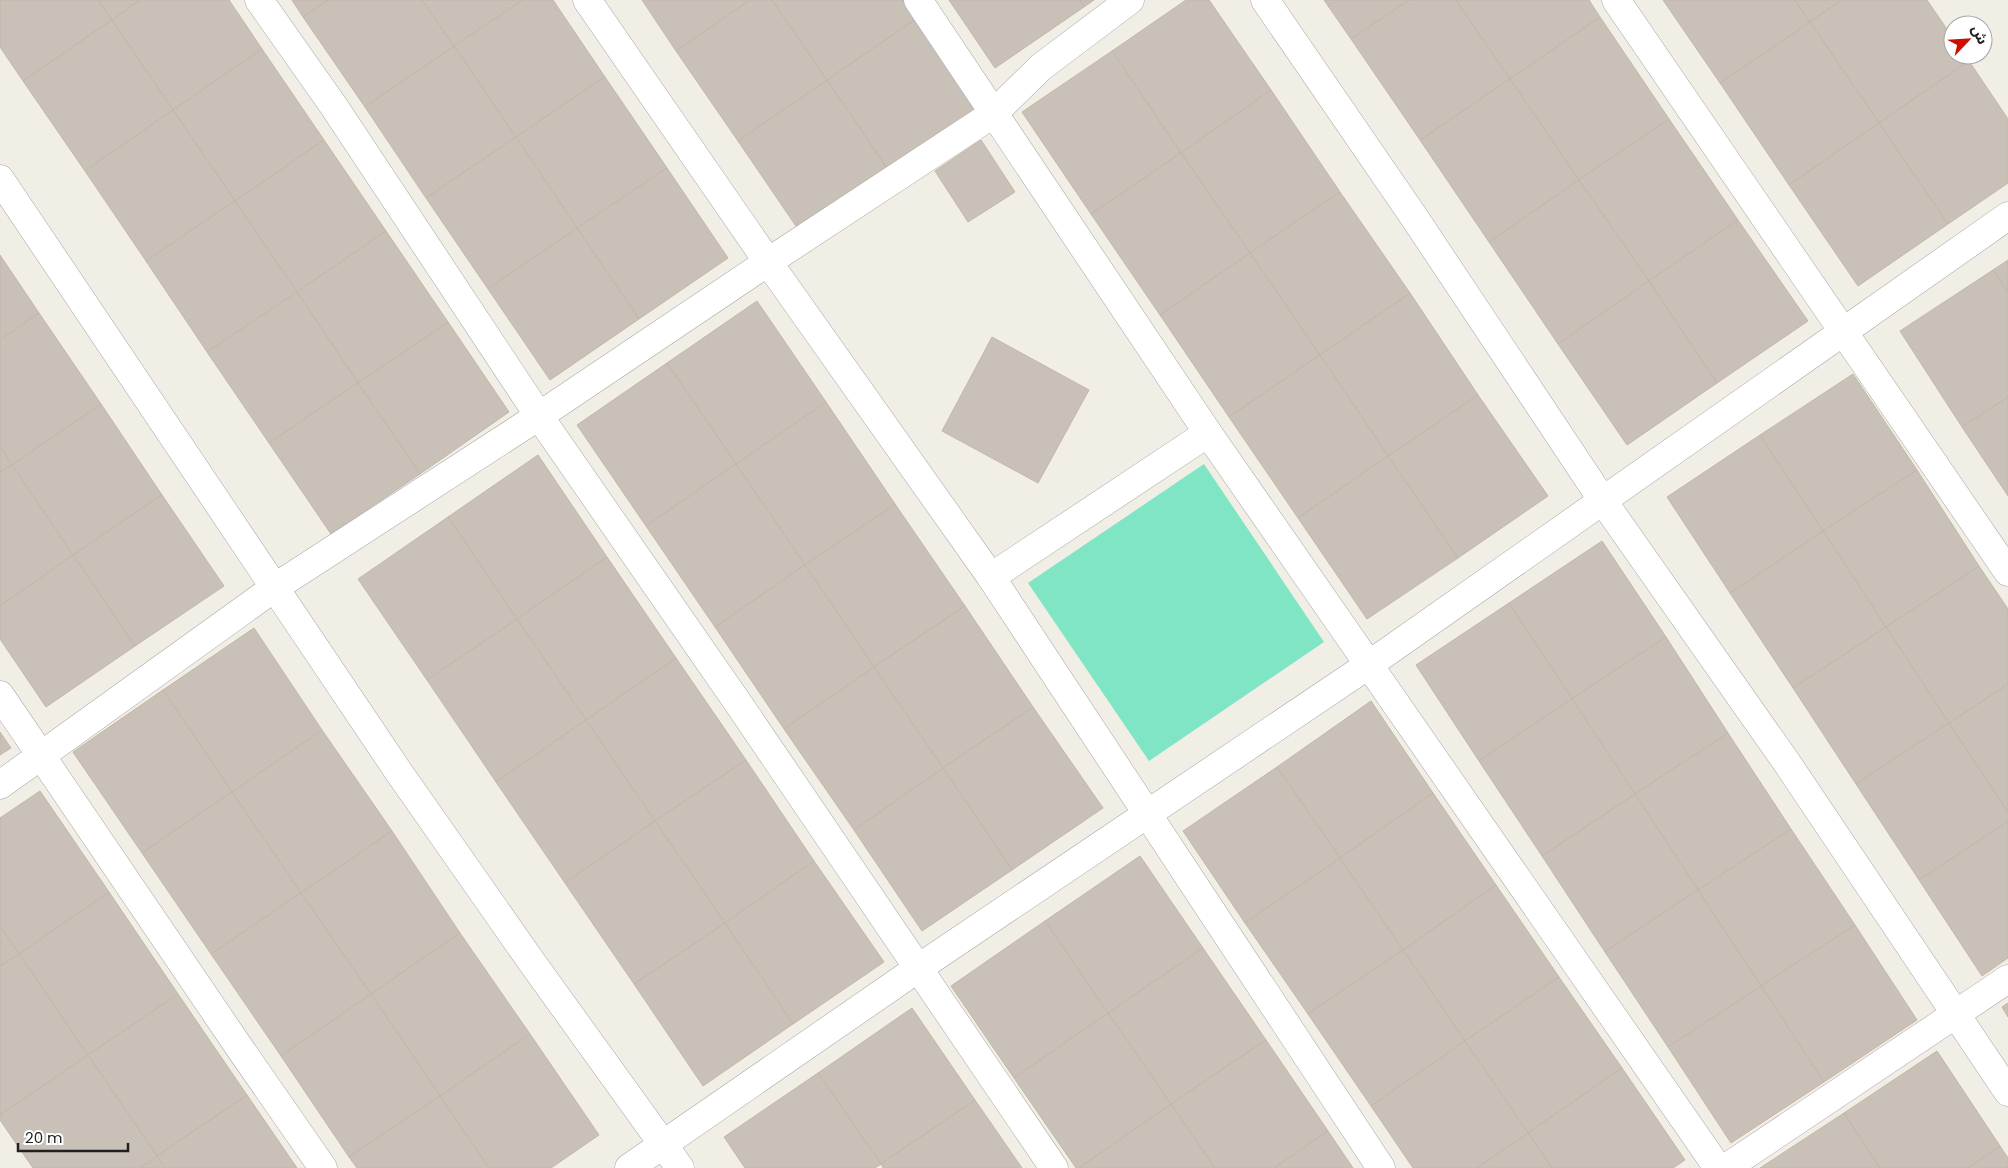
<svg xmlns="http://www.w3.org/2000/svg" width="2008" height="1168" font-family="Poppins,'Noto Sans Arabic',sans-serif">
<rect width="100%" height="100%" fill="#f1eee6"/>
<!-- pitch -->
<polygon fill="#7fe5c4" points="1204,464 1324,642 1149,761 1028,583"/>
<!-- building -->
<g fill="#c9c1b8" stroke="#c4b6a7">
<polygon points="0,0 98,0 112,20 23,81 0,47"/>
<polygon points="98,0 140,0 112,20"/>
<polygon points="140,0 229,0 262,49 173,110 112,20"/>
<polygon points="292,0 328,0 303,17"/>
<polygon points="328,0 422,0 454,46 365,107 303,17"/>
<polygon points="422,0 523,0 454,46"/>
<polygon points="523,0 553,0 605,77 516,137 454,46"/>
<polygon points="642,0 750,0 676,51"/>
<polygon points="750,0 772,0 827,80 738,141 676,51"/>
<polygon points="772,0 903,0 916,19 827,80"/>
<polygon points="949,0 1080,0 1084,7 995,68"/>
<polygon points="1080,0 1094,0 1084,7"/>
<polygon points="1186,0 1209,0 1271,90 1181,153 1112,51"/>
<polygon points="1324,0 1409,0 1351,39"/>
<polygon points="1409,0 1456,0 1510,79 1420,140 1351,39"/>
<polygon points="1456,0 1589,0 1600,17 1510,79"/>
<polygon points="1663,0 1795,0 1810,22 1720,83"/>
<polygon points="1795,0 1842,0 1810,22"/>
<polygon points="1842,0 1927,0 1953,38 1953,55 1964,55 1969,61 1879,123 1810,22"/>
<polygon points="1600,17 1669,119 1579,180 1510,79"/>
<polygon points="916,19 978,110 889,171 827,80"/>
<polygon points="112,20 173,110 85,171 23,81"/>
<polygon points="1810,22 1879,123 1789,185 1720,83"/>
<polygon points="454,46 516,137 426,198 365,107"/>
<polygon points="262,49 324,140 235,201 173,110"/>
<polygon points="1112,51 1181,153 1091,214 1022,112"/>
<polygon points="1969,61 2008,119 2008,183 1948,224 1879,123"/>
<polygon points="605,77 667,168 577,228 516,137"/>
<polygon points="1510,79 1579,180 1489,242 1420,140"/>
<polygon points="827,80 889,171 800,232 738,141"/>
<polygon points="1271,90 1340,192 1250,253 1181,153"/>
<polygon points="173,110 235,201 146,261 85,171"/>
<polygon points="1669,119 1738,220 1649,281 1579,180"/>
<polygon points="1879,123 1948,224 1858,286 1789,185"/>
<polygon points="516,137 577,228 488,289 426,198"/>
<polygon points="324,140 386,231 297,292 235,201"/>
<polygon points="981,140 1015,192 968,222 935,171"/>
<polygon points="1181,153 1250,253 1160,315 1091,214"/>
<polygon points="667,168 728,258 639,319 577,228"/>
<polygon points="1579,180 1649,281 1558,344 1489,242"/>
<polygon points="1340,192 1410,293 1320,355 1250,253"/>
<polygon points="235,201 297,292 207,352 146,261"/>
<polygon points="1738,220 1808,321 1717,383 1649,281"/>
<polygon points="577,228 639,319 550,380 488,289"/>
<polygon points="386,231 448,322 358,383 297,292"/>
<polygon points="1250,253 1320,355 1229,417 1160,315"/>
<polygon points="0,255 39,313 0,340"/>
<polygon points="2008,260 2008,293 1993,270"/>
<polygon points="1993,270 2008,293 2008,397 1962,427 1900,331"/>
<polygon points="1649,281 1717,383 1627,445 1558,344"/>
<polygon points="297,292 358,383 269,443 207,352"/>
<polygon points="1410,293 1478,395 1388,456 1320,355"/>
<polygon points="757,301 826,402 736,464 667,363"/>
<polygon points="39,313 101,404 12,465 0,447 0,340"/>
<polygon points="448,322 509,412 420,474 358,383"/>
<polygon points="992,337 1089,390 1038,483 942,431"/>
<polygon points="1320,355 1388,456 1298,518 1229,417"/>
<polygon points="667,363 736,464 646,526 577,425"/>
<polygon points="1853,374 1917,470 1823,531 1760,435"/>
<polygon points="358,383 420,474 331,534 269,443"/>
<polygon points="1478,395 1548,496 1458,558 1388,456"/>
<polygon points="2008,397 2008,496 1962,427"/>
<polygon points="826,402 895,504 805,565 736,464"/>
<polygon points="101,404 162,495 73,555 12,465"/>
<polygon points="1760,435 1823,531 1730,593 1667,497"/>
<polygon points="0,447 12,465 0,472"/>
<polygon points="538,455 607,557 517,619 448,517"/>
<polygon points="1388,456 1458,558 1367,619 1298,518"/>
<polygon points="736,464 805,565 715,627 646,526"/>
<polygon points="12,465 73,555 0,606 0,472"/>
<polygon points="1917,470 1979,566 1886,627 1823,531"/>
<polygon points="162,495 224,586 135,646 73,555"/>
<polygon points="895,504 965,606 874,667 805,565"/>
<polygon points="448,517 517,619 427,680 358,579"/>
<polygon points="1823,531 1886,627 1793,688 1730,593"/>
<polygon points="1602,541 1666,637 1572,699 1509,603"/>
<polygon points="73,555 135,646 46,707 0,639 0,606"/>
<polygon points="607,557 676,658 586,720 517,619"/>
<polygon points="805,565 874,667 784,729 715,627"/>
<polygon points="1979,566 2008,609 2008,684 1949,723 1886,627"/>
<polygon points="1509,603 1572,699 1479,761 1416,665"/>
<polygon points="965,606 1033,707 943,768 874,667"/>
<polygon points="517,619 586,720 496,782 427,680"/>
<polygon points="1886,627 1949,723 1856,784 1793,688"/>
<polygon points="254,628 322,730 232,792 163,690"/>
<polygon points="1666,637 1728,733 1635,794 1572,699"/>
<polygon points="676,658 746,760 655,821 586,720"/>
<polygon points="874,667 943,768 854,830 784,729"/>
<polygon points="2008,684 2008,812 1949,723"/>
<polygon points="163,690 232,792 142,853 73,752"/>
<polygon points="1572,699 1635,794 1542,856 1479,761"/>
<polygon points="1371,701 1433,793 1340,858 1277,767"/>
<polygon points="1033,707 1103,808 1012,870 943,768"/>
<polygon points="586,720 655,821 565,883 496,782"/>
<polygon points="1949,723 2008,812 2008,821 1919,880 1856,784"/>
<polygon points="322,730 392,831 301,893 232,792"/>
<polygon points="0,732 11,748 0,755"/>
<polygon points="1728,733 1791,829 1698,890 1635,794"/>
<polygon points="746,760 814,861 725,923 655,821"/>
<polygon points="1277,767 1340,858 1245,923 1183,831"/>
<polygon points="943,768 1012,870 922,931 854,830"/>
<polygon points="40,791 109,892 19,954 0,926 0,818"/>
<polygon points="232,792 301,893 211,954 142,853"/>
<polygon points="1433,793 1496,885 1403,950 1340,858"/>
<polygon points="1635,794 1698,890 1605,952 1542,856"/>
<polygon points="655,821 725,923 634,984 565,883"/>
<polygon points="2008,821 2008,958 1982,976 1919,880"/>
<polygon points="1791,829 1855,925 1761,986 1698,890"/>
<polygon points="392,831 460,933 371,994 301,893"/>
<polygon points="1140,856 1203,948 1108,1013 1045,921"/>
<polygon points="1340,858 1403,950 1308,1014 1245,923"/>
<polygon points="814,861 884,962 793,1024 725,923"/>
<polygon points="1496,885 1559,977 1465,1041 1403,950"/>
<polygon points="1698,890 1761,986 1668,1047 1605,952"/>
<polygon points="109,892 178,994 88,1055 19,954"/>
<polygon points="301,893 371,994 281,1056 211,954"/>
<polygon points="1045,921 1108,1013 1014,1078 951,986"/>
<polygon points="725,923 793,1024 703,1086 634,984"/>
<polygon points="1855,925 1917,1020 1824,1082 1761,986"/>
<polygon points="0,926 19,954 0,966"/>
<polygon points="460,933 530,1034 440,1096 371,994"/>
<polygon points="1203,948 1266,1040 1171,1104 1108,1013"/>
<polygon points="1403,950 1465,1041 1371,1106 1308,1014"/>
<polygon points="19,954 88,1055 0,1115 0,966"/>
<polygon points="1559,977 1622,1068 1528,1133 1465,1041"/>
<polygon points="1761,986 1824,1082 1731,1143 1668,1047"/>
<polygon points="178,994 247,1095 157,1156 88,1055"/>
<polygon points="371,994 440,1096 349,1157 281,1056"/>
<polygon points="2008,1003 2008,1017 2002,1007"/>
<polygon points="912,1008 975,1100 881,1164 818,1073"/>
<polygon points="1108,1013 1171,1104 1079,1168 1076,1168 1014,1078"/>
<polygon points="530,1034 599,1135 551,1168 489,1168 440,1096"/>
<polygon points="1266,1040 1328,1131 1274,1168 1215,1168 1171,1104"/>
<polygon points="1465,1041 1528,1133 1477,1168 1413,1168 1371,1106"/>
<polygon points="1937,1051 2000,1146 1968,1168 1880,1168 1844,1113"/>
<polygon points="88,1055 157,1156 140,1168 33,1168 0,1120 0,1115"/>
<polygon points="1622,1068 1685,1160 1673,1168 1552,1168 1528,1133"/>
<polygon points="818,1073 881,1164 875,1168 745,1168 724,1137"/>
<polygon points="247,1095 297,1168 165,1168 157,1156"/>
<polygon points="440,1096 489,1168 357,1168 349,1157"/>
<polygon points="975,1100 1022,1168 883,1168 881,1164"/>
<polygon points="1171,1104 1215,1168 1079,1168"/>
<polygon points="1844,1113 1880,1168 1760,1168"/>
<polygon points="1328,1131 1353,1168 1274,1168"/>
<polygon points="1528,1133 1552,1168 1477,1168"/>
<polygon points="2000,1146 2008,1158 2008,1168 1968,1168"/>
<polygon points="157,1156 165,1168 140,1168"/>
</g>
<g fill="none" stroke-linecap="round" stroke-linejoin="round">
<defs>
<g id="minor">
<polyline points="259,0 335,108 539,416 738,703 1054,1168"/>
<polyline points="587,0 768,262 991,577 1381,1168"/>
<polyline points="918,0 1208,433 1718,1168"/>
<polyline points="1265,0 1414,217 1603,501 1787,763 2008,1092"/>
<polyline points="1616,0 2008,572"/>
<polyline points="0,179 398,771 531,961 680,1168"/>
<polyline points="991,577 1208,433"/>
<polyline points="0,695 239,1047 323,1168"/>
<polyline points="0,785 274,588 539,416 768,262 993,114 1041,67 1130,0"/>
<polyline points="629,1168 917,969 1370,664 2008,216"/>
<polyline points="1726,1168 2008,979"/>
</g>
</defs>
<!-- minor casing -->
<use href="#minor" stroke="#a7a7a7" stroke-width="29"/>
<!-- minor -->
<use href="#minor" stroke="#fff" stroke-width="28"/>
</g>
<!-- north arrow -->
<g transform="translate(1968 40) rotate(65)"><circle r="24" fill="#ffffff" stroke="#a6a6a6"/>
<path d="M0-4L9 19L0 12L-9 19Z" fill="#d00e00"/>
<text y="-8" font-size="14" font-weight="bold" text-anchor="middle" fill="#202020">ش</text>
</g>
<!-- scale -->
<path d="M18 1143v8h110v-8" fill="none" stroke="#202020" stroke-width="2.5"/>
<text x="25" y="1143" font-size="15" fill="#202020" stroke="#ffffff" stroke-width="4" paint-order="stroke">20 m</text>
</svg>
